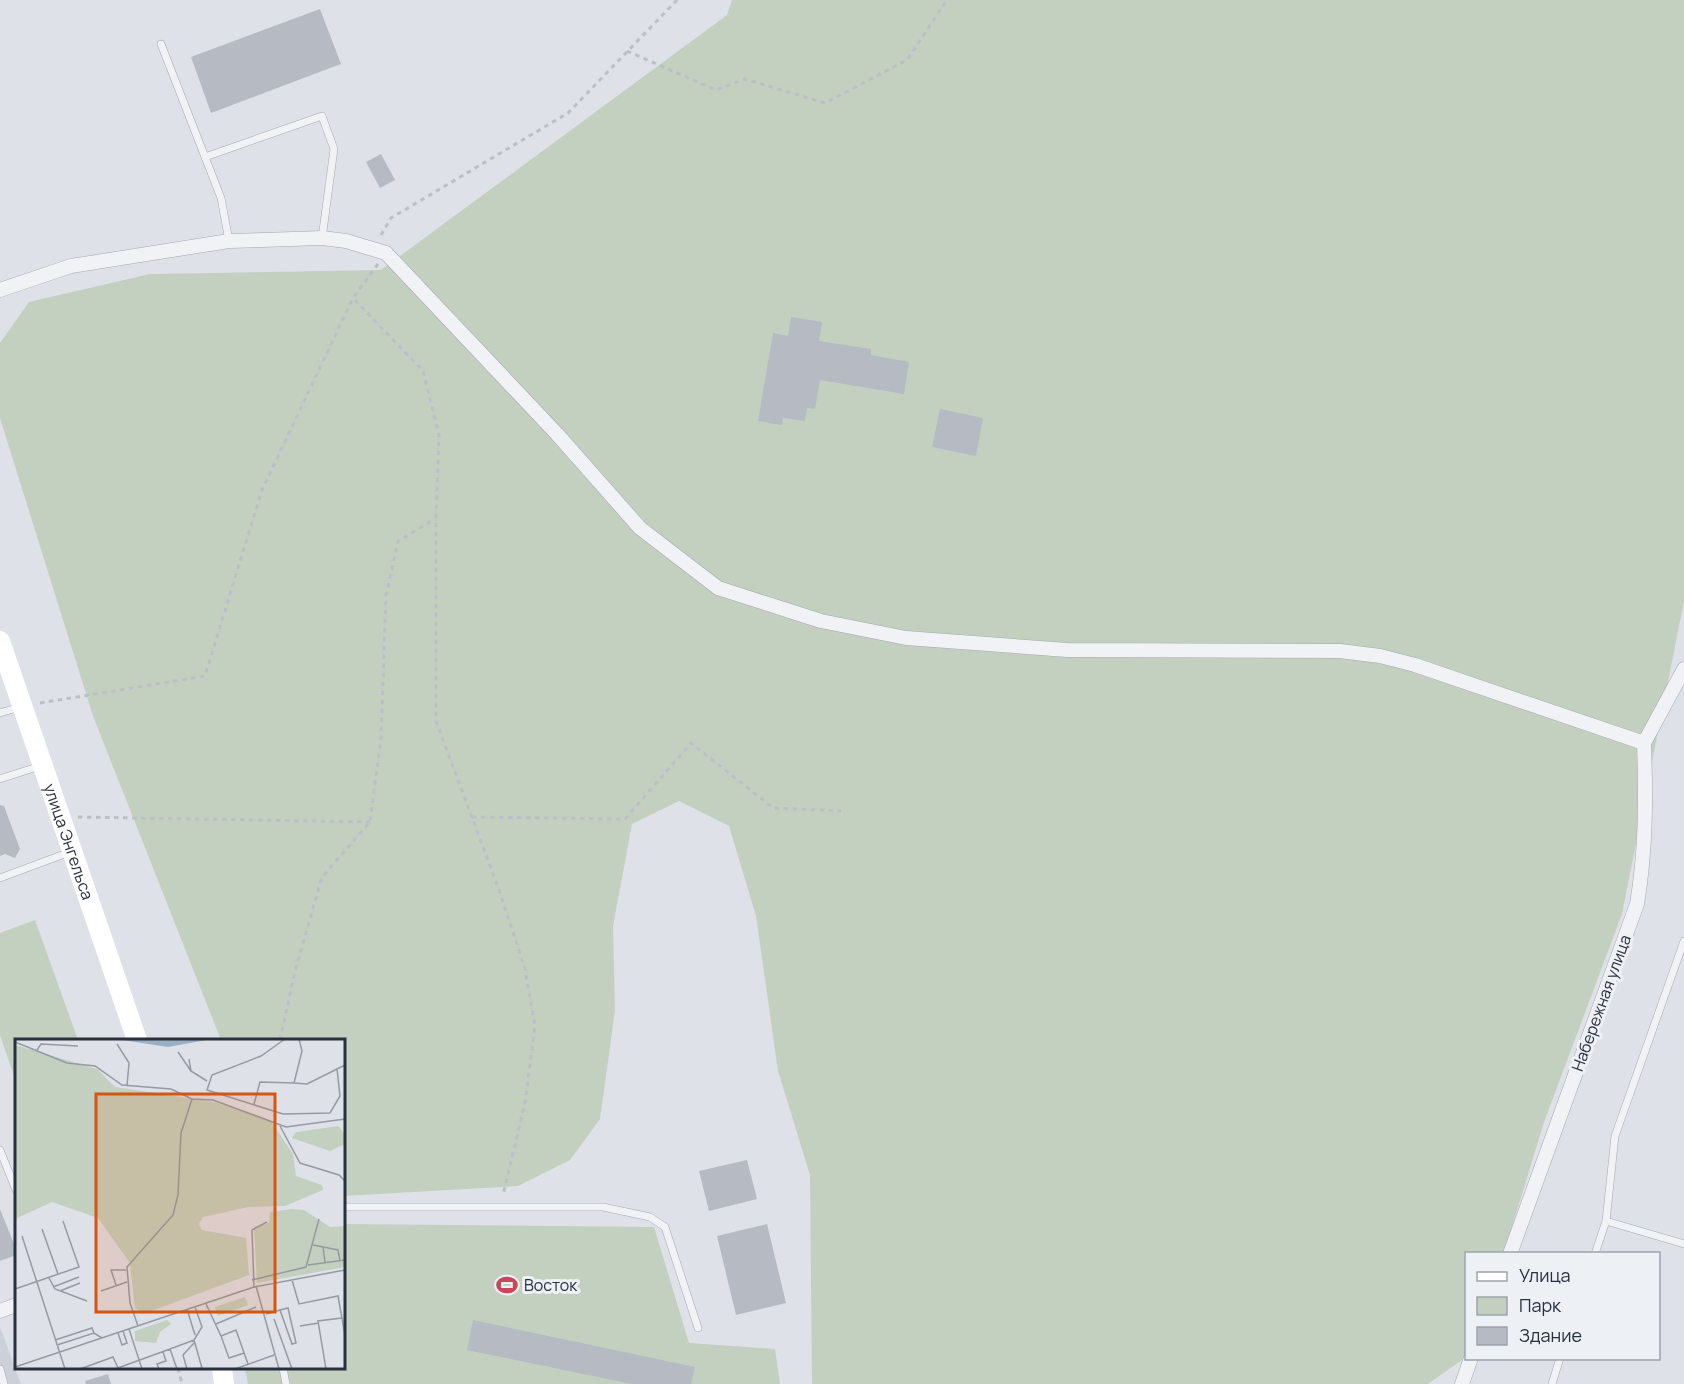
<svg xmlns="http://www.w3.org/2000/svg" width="1684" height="1384" font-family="Manrope,sans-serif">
<rect width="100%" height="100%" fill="#dee1e7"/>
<!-- built -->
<polygon fill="#ccd0d9" points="0,1327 21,1384 0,1384"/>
<!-- green -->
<g fill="#c3d0bf">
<polygon points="732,0 1684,0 1684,601 1622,914 1544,1122 1504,1253 1466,1254 1466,1357 1428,1384 812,1384 810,1175 778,1071 756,916 729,826 679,801 632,824 613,926 615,1011 600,1119 570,1160 518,1186 344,1196 344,1040 221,1040 93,716 0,418 0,343 29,302 150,274 381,270 727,15"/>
<polygon points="35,920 78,1040 16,1040 16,1082 0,1035 0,933"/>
<polygon points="344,1224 654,1227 689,1343 775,1349 780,1384 248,1384 245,1368 344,1368"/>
</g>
<!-- building -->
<g fill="#b5bac3">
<polygon points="320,9 341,64 211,113 191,57"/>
<polygon points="381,154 395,180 380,188 366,162"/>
<polygon points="791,317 822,322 819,341 871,349 871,355 909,362 904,394 820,380 815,409 807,408 805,421 783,418 782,425 758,421 773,333 788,336"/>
<polygon points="940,409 983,418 976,456 932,447"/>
<polygon points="0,805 4,806 20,849 15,858 5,854 0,856"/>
<polygon points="747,1160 757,1199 709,1211 699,1171"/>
<polygon points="0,1209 16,1249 16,1255 0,1261"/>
<polygon points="767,1224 786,1303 736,1315 717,1236"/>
<polygon points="473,1320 695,1367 691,1384 632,1384 467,1350"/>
<polygon points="108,1374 111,1384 86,1384 85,1381"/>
</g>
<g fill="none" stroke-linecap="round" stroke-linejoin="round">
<defs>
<g id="service">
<polyline points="161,44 221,198 229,241"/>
<polyline points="205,157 322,116 334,149 322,238"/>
<polyline points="0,713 20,707"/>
<polyline points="0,779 40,766"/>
<polyline points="0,878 70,852"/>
<polyline points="0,1150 16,1190"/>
<polyline points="344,1207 603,1207 650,1217 665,1227 698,1328"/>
<polyline points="1606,1221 1684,1244"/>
<polyline points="1595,1254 1606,1221 1615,1136 1684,941"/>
<polyline points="283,1368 286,1384"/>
<polyline points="0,1369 4,1384"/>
<polyline points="1552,1384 1560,1358"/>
</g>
<g id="minor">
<polyline points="0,290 71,266 229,241 322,238 346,241 386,253 557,434 640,528 718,588 821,621 906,638 1067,650 1340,651 1380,656 1415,665 1644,743"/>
<polyline points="1644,743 1684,669"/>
<path d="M 1510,1254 L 1637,904 C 1646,850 1646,798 1644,743"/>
<polyline points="0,1311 16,1305"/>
<polyline points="1462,1384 1471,1358"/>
</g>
</defs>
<!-- service casing -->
<use href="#service" stroke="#a4a8b1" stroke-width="8"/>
<!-- minor casing -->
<use href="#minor" stroke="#a4a8b1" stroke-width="15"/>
<!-- path -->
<g stroke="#bcbfc5" stroke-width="3" stroke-dasharray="4.5 4.5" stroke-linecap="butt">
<polyline points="627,51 716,90 745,79 825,103 907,60 947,0"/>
<polyline points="381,235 391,218 568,113 677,0"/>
<polyline points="378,264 353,298 423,371 439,435 436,519 436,721 498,887 525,969 535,1026 525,1103 503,1195"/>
<polyline points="40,703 205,676 262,490 353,298"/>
<polyline points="78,817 370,822"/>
<polyline points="472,817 625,819 691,743 773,808 841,811"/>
<polyline points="280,1040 295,971 322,877 370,822 381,738 386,596 398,541 435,519"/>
<polyline points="178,1368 182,1384"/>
</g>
<!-- service -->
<use href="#service" stroke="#f0f2f5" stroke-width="7"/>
<!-- minor -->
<use href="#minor" stroke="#f0f2f5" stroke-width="14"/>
<!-- secondary -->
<g stroke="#fff" stroke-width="20">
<path id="s1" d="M 0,641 L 137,1040"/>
<polyline points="222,1368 224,1384"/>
</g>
</g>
<!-- icons -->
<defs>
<symbol id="stadium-bare" viewBox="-9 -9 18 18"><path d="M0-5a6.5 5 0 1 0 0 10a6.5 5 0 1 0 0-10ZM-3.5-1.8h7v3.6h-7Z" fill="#c84759" stroke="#edf0f4" stroke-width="2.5" paint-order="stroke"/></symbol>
</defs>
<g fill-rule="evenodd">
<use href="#stadium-bare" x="492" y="1270" width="30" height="30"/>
</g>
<g text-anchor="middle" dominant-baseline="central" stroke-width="6" stroke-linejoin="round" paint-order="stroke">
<!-- street labels -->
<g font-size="16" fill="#282f3d" stroke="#edf0f4">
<text stroke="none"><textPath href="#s1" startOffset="212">улица Энгельса</textPath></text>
<text transform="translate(1601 1003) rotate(-70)">Набережная улица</text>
</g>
<!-- poi labels -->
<g font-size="16" fill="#282f3d" stroke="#edf0f4" text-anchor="start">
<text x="524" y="1285">Восток</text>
</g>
</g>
<!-- overview -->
<g transform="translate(15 1039)">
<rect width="330" height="330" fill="#dee1e7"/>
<path d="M 0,6 L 82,30 L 100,48 L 199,63 L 256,82 L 278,115 L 281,137 L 307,146 L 308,151 L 270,167 L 233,168 L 188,178 L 184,185 L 187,191 L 231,199 L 234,236 L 128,275 L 120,269 L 115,224 L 83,179 L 37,163 L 0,180 ZM 323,87 L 330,95 L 330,105 L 315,112 L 277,99 L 281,93 ZM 276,170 L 289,171 L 315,188 L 330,187 L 330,228 L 242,244 L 239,188 L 254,184 L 255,173 ZM 230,258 L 233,266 L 203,277 L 200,268 ZM 152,281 L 156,285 L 145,293 L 141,304 L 120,302 L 120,292 Z" fill="#c3d0bf"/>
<path d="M 101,0 L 197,0 L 153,8 Z" fill="#9aafc6"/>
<path fill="none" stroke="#959aa3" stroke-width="1.5" d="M 270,0 L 246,17 L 197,36 L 192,51 L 268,75 L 315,74 L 325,57 L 322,30 L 330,26M 0,3 L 52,24 L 80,27 L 107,46 L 156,50 L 177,60M 102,5 L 114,24 L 112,47M 22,11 L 26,5 L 63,7M 163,13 L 176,32M 174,20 L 176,32 L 192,42M 279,44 L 292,45 L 322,30M 177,60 L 198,61 L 271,88 L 330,80M 239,65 L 245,43 L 279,44 L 287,12 L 284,0M 265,87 L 285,124 L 324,136 L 330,142M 27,190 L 43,235M 7,197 L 50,330M 298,206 L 308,208 L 310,223M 308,208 L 323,211 L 325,222M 293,226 L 330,221M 34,239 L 40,250 L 72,262M 237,241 L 291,228 L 304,180M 277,241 L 284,265 L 323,257 L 330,296M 101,246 L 96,231 L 111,231M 241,247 L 264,330M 38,248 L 64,238M 239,248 L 237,191 L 252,183M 0,250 L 64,228 L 48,182M 45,252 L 65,244M 86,252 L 112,243M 191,265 L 206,297 L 221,291 L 233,325M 172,270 L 180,296M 251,275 L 265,271 L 273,269 L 281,304 L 277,305 L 265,271M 259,280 L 277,330M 201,285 L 241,268M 123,287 L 115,264 L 112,228 L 158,176 L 163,156 L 166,94 L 177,60M 285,287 L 304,284M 114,290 L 127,330M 103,294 L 107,306 L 112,304 L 108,292M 206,297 L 214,319 L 229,314M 40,301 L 77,289 L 79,294M 179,301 L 187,288 L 180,268M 42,306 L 79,294 L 87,299M 155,310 L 179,301 L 187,329 L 183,330M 0,328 L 239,248 L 330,231M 65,330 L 98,318 L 103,329M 100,330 L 155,310 L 162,330M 144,330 L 142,325 L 151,322 L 148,313M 172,330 L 168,316 L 179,304M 220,330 L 259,316M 311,330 L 303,282 L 327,279"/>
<path fill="#d55511" fill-opacity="0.15" stroke="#d55511" stroke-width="3" d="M 81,55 L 260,55 L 260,273 L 81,273 Z"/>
<rect width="330" height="330" fill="none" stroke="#282f3d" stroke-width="3"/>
</g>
<!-- legend -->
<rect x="1465" y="1252" width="195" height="108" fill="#edf0f4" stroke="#9ea3ab" stroke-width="1.5"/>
<rect x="1477" y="1272" width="30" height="9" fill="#ffffff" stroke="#9ea3ab" stroke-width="1.5"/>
<text x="1519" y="1282" font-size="18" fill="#282f3d">Улица</text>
<rect x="1477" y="1297" width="30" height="18" fill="#c3d0bf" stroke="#9ea3ab" stroke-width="1.5"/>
<text x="1519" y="1312" font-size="18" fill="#282f3d">Парк</text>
<rect x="1477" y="1327" width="30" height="18" fill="#b5bac3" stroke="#9ea3ab" stroke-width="1.5"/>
<text x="1519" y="1342" font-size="18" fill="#282f3d">Здание</text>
</svg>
